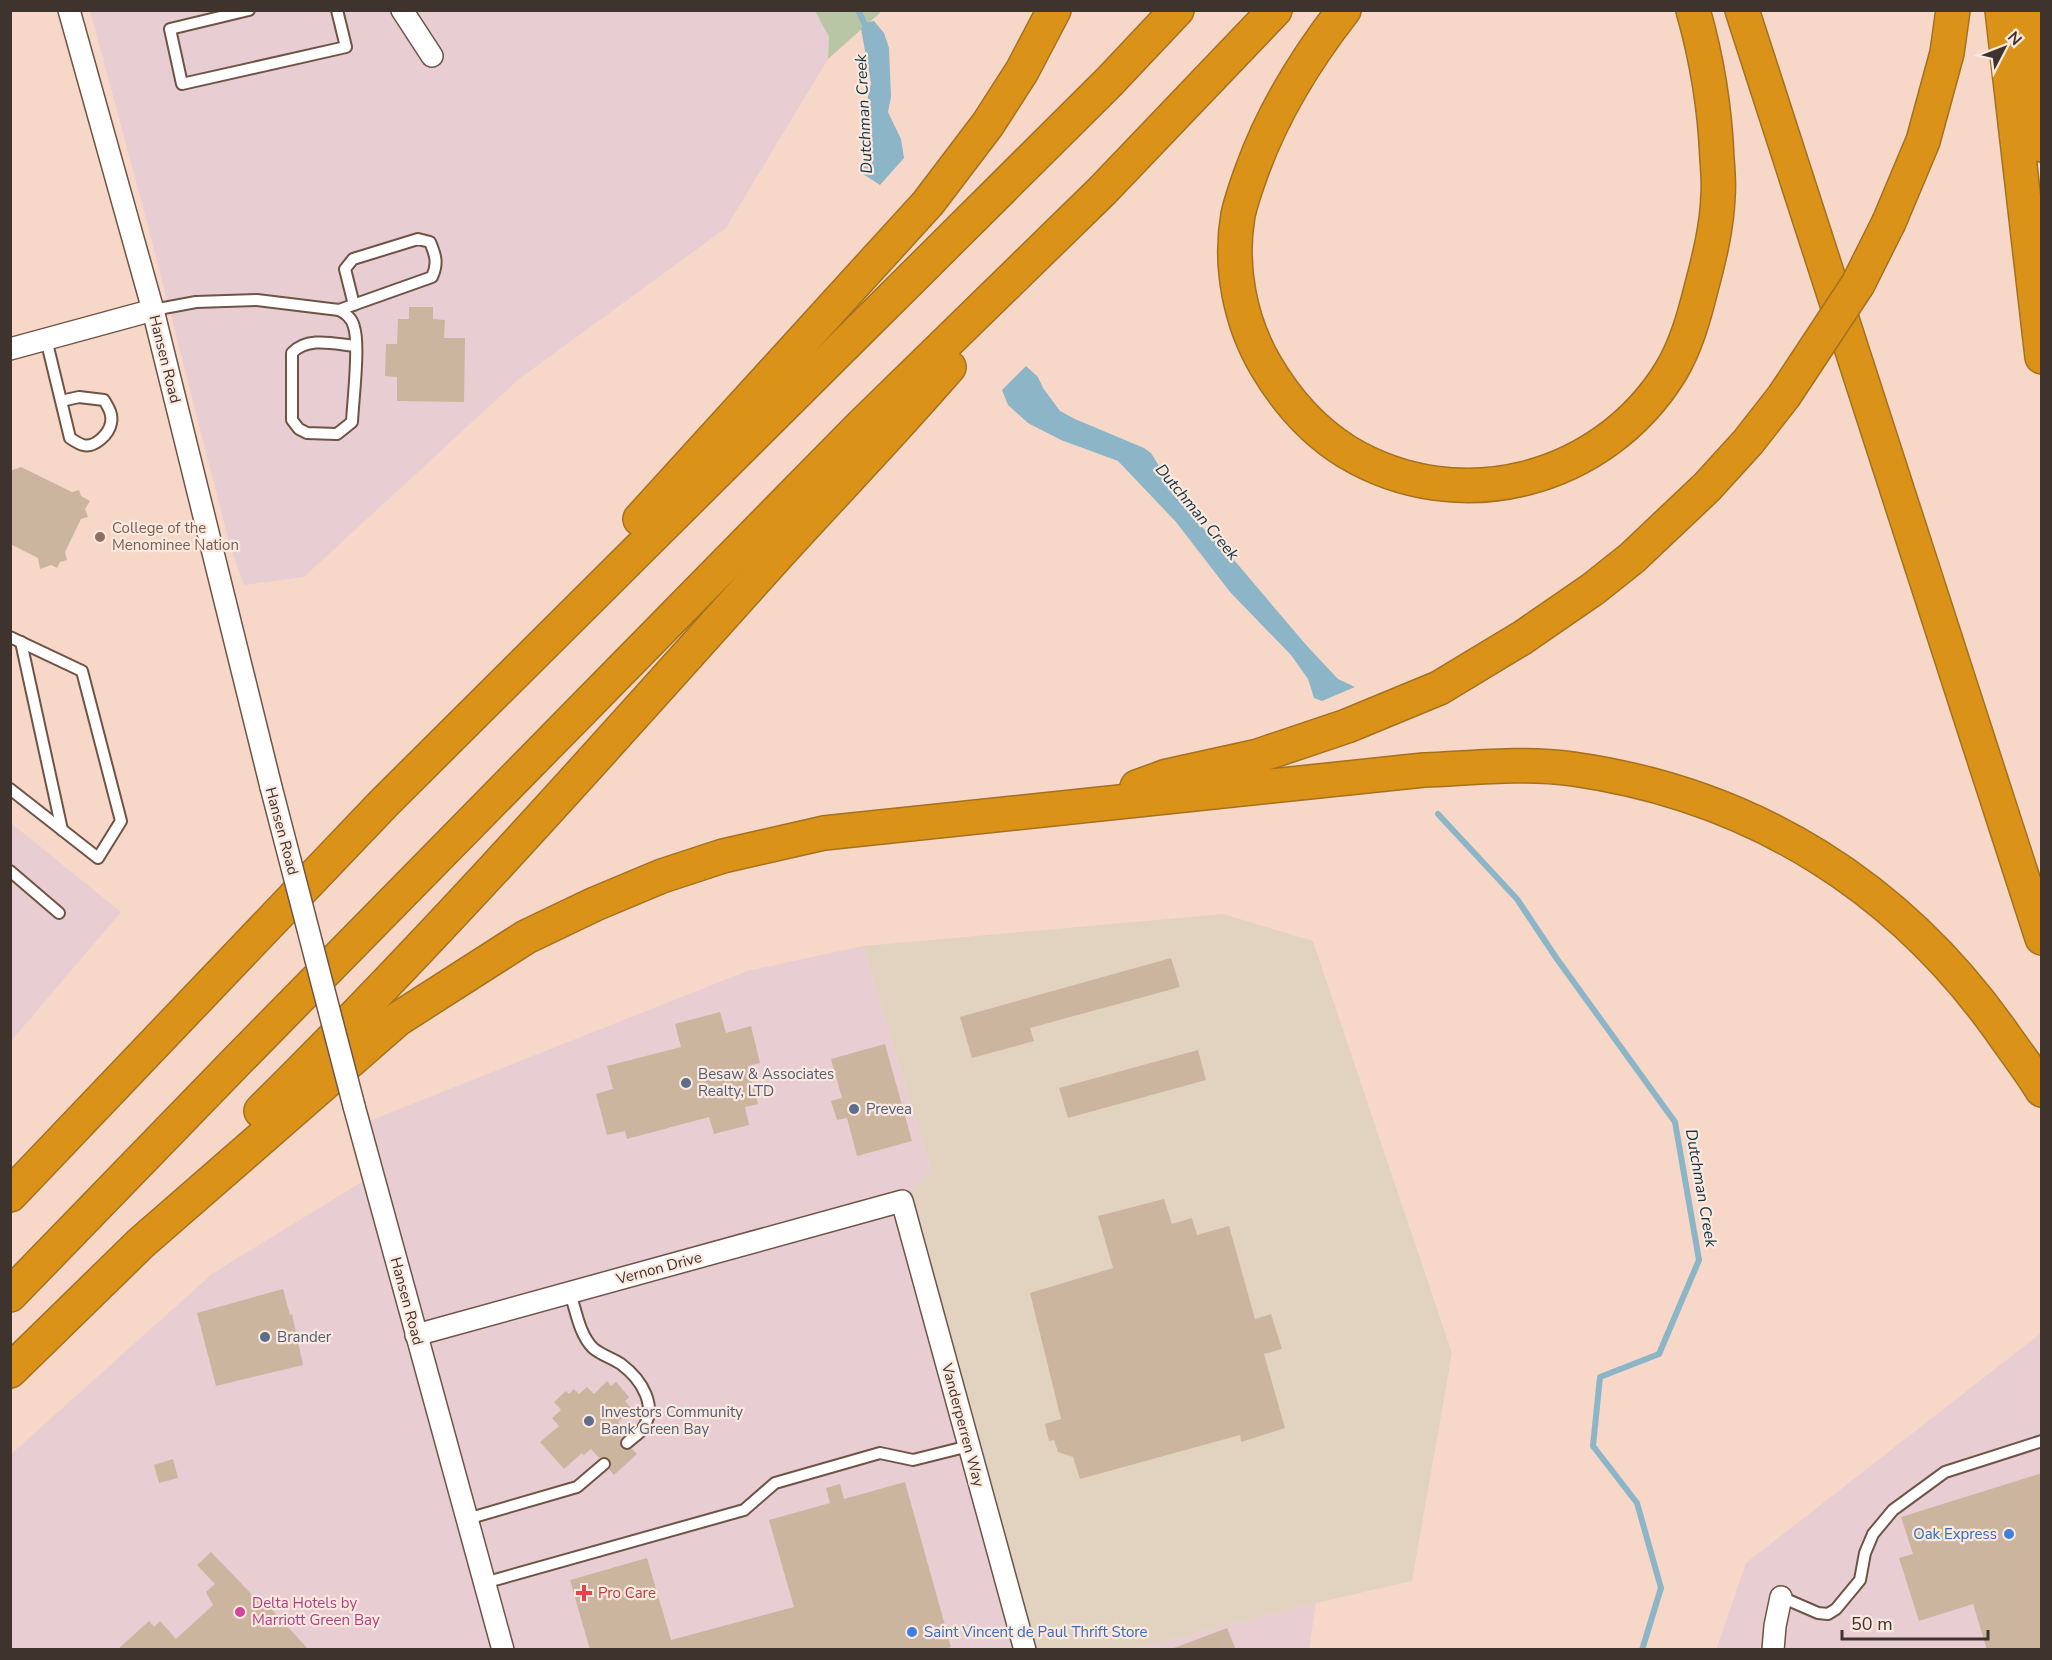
<svg xmlns="http://www.w3.org/2000/svg" width="2052" height="1660" font-family="'Nunito Sans',sans-serif">
<rect width="100%" height="100%" fill="#f7d8c8"/>
<!-- commercial -->
<g fill="#e8ced2">
<polygon points="90,11 815,11 829,37 828,59 726,228 519,379 304,577 244,585 230,546 148,226"/>
<polygon points="11,823 121,912 11,1041"/>
<polygon points="863,946 931,1170 1025,1649 11,1649 10,1455 213,1273 373,1175 359,1125 747,971"/>
<polygon points="2041,1333 2041,1649 1716,1650 1746,1563"/>
<polygon points="1316,1603 1309,1649 1133,1649"/>
</g>
<!-- industrial -->
<polygon fill="#e2d3c0" points="1223,914 1313,941 1452,1353 1412,1581 1316,1603 1133,1649 1025,1649 902,1201 931,1170 863,946"/>
<!-- green -->
<polygon fill="#b8c6a5" points="815,11 882,11 828,59 829,37"/>
<!-- water -->
<g fill="#8db5c8">
<polygon points="874,21 884,33 889,48 891,97 888,112 901,139 904,158 880,185 863,174 868,97 871,83 861,29 864,23"/>
<polygon points="1026,366 1038,377 1043,388 1060,411 1075,419 1144,448 1151,453 1159,466 1161,475 1173,492 1203,528 1234,560 1307,646 1338,679 1355,687 1322,701 1314,698 1308,679 1291,655 1230,592 1176,522 1118,461 1061,440 1028,423 1008,405 1002,390"/>
</g>
<g fill="none" stroke-linecap="round" stroke-linejoin="round">
<!-- stream -->
<g stroke="#8db5c8" stroke-width="6">
<polyline points="858,10 867,29"/>
<polyline points="1438,814 1517,899 1557,959 1675,1122 1699,1260 1659,1354 1600,1377 1593,1446 1637,1503 1661,1588 1642,1650"/>
</g>
</g>
<!-- building -->
<g fill="#ccb59e">
<polygon points="409,307 433,307 433,319 445,320 444,338 465,338 464,402 397,401 397,377 385,376 386,344 397,344 398,319 409,319"/>
<polygon points="21,467 72,492 79,490 81,496 90,501 85,509 88,517 81,519 65,552 67,560 60,562 57,568 51,565 40,569 38,558 10,544 10,471"/>
<polygon points="1171,958 1180,987 1030,1028 1034,1041 972,1058 960,1017"/>
<polygon points="720,1012 726,1033 751,1026 760,1063 748,1066 758,1104 745,1107 749,1125 714,1134 709,1117 627,1139 625,1131 607,1135 596,1094 613,1089 607,1066 681,1047 675,1024"/>
<polygon points="885,1044 912,1141 857,1156 847,1118 837,1120 831,1101 842,1098 831,1059"/>
<polygon points="1198,1050 1206,1080 1068,1118 1059,1088"/>
<polygon points="1164,1199 1172,1224 1192,1218 1197,1235 1229,1226 1255,1319 1271,1314 1282,1349 1264,1354 1285,1428 1241,1442 1240,1435 1080,1479 1073,1457 1058,1452 1054,1440 1049,1441 1045,1424 1061,1419 1030,1293 1113,1268 1098,1216"/>
<polygon points="283,1289 290,1315 292,1314 303,1365 216,1386 197,1313"/>
<polygon points="607,1381 611,1386 616,1382 629,1397 625,1401 632,1409 618,1422 620,1424 614,1429 622,1437 620,1441 621,1448 625,1450 632,1449 637,1454 614,1475 609,1469 611,1463 609,1459 603,1457 599,1458 591,1449 584,1455 582,1453 564,1469 540,1442 559,1426 552,1418 561,1410 554,1402 566,1391 569,1394 574,1389 579,1394 587,1387 594,1394"/>
<polygon points="173,1459 178,1478 159,1483 154,1465"/>
<polygon points="2042,1473 2042,1650 1987,1650 1973,1604 1919,1621 1899,1558 1913,1554 1901,1517"/>
<polygon points="905,1482 951,1647 942,1650 590,1650 570,1580 647,1558 671,1640 794,1607 769,1520 830,1503 826,1488 840,1484 844,1499"/>
<polygon points="211,1552 261,1604 264,1601 309,1650 117,1650 149,1621 154,1627 160,1621 176,1639 213,1605 206,1592 215,1584 197,1565"/>
<polygon points="1227,1628 1236,1650 1174,1650 1174,1648"/>
</g>
<g fill="none" stroke-linecap="round" stroke-linejoin="round">
<defs>
<g id="lane">
<polyline points="249,10 170,29 182,84 346,47 337,10"/>
<path d="M 153,310 L 196,302 L 257,300 L 339,310 C 346,314 352,318 354,327 C 360,345 353,400 352,422 L 337,434 L 307,433 L 299,429 L 292,420 L 292,353 C 308,336 334,344 356,346"/>
<path d="M 339,310 L 432,277 C 438,264 436,256 430,242 L 418,239 L 353,259 L 345,269 L 354,305"/>
<path d="M 46,339 L 70,438 C 73,440 79,444 83,445 C 95,448 109,434 111,423 C 113,414 108,407 104,400 L 79,397 L 61,401"/>
<polyline points="10,637 82,671 121,821 98,858 10,789"/>
<polyline points="21,642 62,830"/>
<polyline points="10,871 59,913"/>
<path d="M 570,1293 C 576,1310 579,1334 593,1348 C 601,1355 612,1358 621,1364 C 641,1379 660,1407 641,1431 C 637,1435 631,1439 627,1443"/>
<polyline points="467,1519 577,1487 604,1464"/>
<polyline points="484,1583 744,1510 775,1483 880,1453 913,1460 969,1446"/>
<polyline points="1781,1597 1818,1613 1828,1614 1836,1609 1860,1580 1865,1553 1873,1534 1893,1510 1945,1472 2042,1441"/>
</g>
<g id="street">
<polyline points="69,10 153,310 271,787"/>
<polyline points="402,10 432,56"/>
<polyline points="10,349 153,310"/>
<polyline points="354,1106 503,1650"/>
<polyline points="416,1335 902,1201 1025,1650"/>
<polyline points="1773,1650 1775,1626 1781,1597"/>
</g>
<g id="highway">
<path d="M 1344,10 C 1305,60 1272,114 1251,173 C 1246,187 1241,201 1238,215 C 1229,266 1240,322 1266,366 C 1286,400 1313,431 1347,452 C 1459,519 1603,482 1671,371 C 1686,346 1694,317 1701,289 C 1709,259 1717,227 1718,196 C 1719,184 1718,171 1717,159 C 1715,109 1707,59 1693,10"/>
<polyline points="1742,10 2042,938"/>
<polyline points="2002,10 2042,357"/>
<polyline points="2031,10 2042,145"/>
<polyline points="1889,222 1923,141 1947,53 1953,10"/>
<polyline points="640,519 928,203 988,124 1022,71 1054,10"/>
<polyline points="1137,787 1167,776 1258,756 1347,726 1439,688 1522,638 1593,589 1632,558 1707,487 1748,442 1784,396"/>
<path d="M 261,1111 C 440,934 606,746 774,559 C 832,495 892,433 949,367"/>
<polyline points="10,1195 384,803 1109,82 1177,10"/>
<polyline points="10,1295 237,1061 860,427 1102,191 1275,10"/>
<path d="M 10,1371 L 141,1243 L 398,1019 L 526,937 L 595,904 L 662,876 L 723,856 L 824,833 L 1424,770 C 1473,768 1523,762 1573,769 C 1755,795 1902,888 2006,1038 C 2018,1055 2031,1072 2042,1090"/>
</g>
</defs>
<!-- lane casing -->
<use href="#lane" stroke="#6f5446" stroke-width="14"/>
<!-- street casing -->
<use href="#street" stroke="#6f5446" stroke-width="24"/>
<!-- highway casing -->
<use href="#highway" stroke="#a4711f" stroke-width="36"/>
<!-- lane -->
<use href="#lane" stroke="#fff" stroke-width="10"/>
<!-- street -->
<use href="#street" stroke="#fff" stroke-width="21"/>
<!-- highway -->
<use href="#highway" stroke="#da9318" stroke-width="33"/>
<defs>
<polyline id="street-bridge" points="271,787 354,1106"/>
<polyline id="highway-bridge" points="1784,396 1858,284 1889,222"/>
</defs>
<!-- street-bridge casing -->
<use href="#street-bridge" stroke="#6f5446" stroke-width="24" stroke-linecap="butt"/>
<!-- highway-bridge casing -->
<use href="#highway-bridge" stroke="#a4711f" stroke-width="36" stroke-linecap="butt"/>
<!-- street-bridge -->
<use href="#street-bridge" stroke="#fff" stroke-width="21"/>
<!-- highway-bridge -->
<use href="#highway-bridge" stroke="#da9318" stroke-width="33"/>
</g>
<!-- markers -->
<circle fill="#8d6e63" stroke="#fbe8de" stroke-width="2" cx="100" cy="537" r="6"/>
<g fill="#5c6f8a" stroke="#fbe8de" stroke-width="2">
<circle cx="686" cy="1083" r="6"/>
<circle cx="854" cy="1109" r="6"/>
<circle cx="265" cy="1337" r="6"/>
<circle cx="589" cy="1421" r="6"/>
</g>
<g fill="#3f7fe0" stroke="#fbe8de" stroke-width="2">
<circle cx="2009" cy="1534" r="6"/>
<circle cx="912" cy="1632" r="6"/>
</g>
<path fill="#e0444e" stroke="#fbe8de" stroke-width="2" d="M581 1584h6v6h6v6h-6v6h-6v-6h-6v-6h6z"/>
<circle fill="#d1479c" stroke="#fbe8de" stroke-width="2" cx="240" cy="1612" r="6"/>
<g text-anchor="middle" dominant-baseline="central" stroke-width="4.5" stroke-linejoin="round" paint-order="stroke">
<!-- street labels -->
<g font-size="15" fill="#3f332d" stroke="#fbe8de">
<text transform="translate(165 359) rotate(76)">Hansen Road</text>
<text transform="translate(282 831) rotate(75)">Hansen Road</text>
<text transform="translate(659 1268) rotate(-15)">Vernon Drive</text>
<text transform="translate(407 1301) rotate(75)">Hansen Road</text>
<text transform="translate(963 1425) rotate(75)">Vanderperren Way</text>
</g>
<!-- education labels -->
<g font-size="15" fill="#785e54" stroke="#fbe8de" text-anchor="start">
<text x="112" y="528">College of the<tspan x="112" dy="17">Menominee Nation</tspan></text>
</g>
<!-- service labels -->
<g font-size="15" fill="#4e5e75" stroke="#fbe8de" text-anchor="start">
<text x="698" y="1074">Besaw &amp; Associates<tspan x="698" dy="17">Realty, LTD</tspan></text>
<text x="866" y="1109">Prevea</text>
<text x="277" y="1337">Brander</text>
<text x="601" y="1412">Investors Community<tspan x="601" dy="17">Bank Green Bay</tspan></text>
</g>
<!-- shop labels -->
<g font-size="15" fill="#366cbe" stroke="#fbe8de" text-anchor="end">
<text x="1997" y="1534">Oak Express</text>
<text x="924" y="1632" text-anchor="start">Saint Vincent de Paul Thrift Store</text>
</g>
<!-- health labels -->
<g font-size="15" fill="#be3a42" stroke="#fbe8de" text-anchor="start">
<text x="598" y="1593">Pro Care</text>
</g>
<!-- hotel labels -->
<g font-size="15" fill="#b23c85" stroke="#fbe8de" text-anchor="start">
<text x="252" y="1603">Delta Hotels by<tspan x="252" dy="17">Marriott Green Bay</tspan></text>
</g>
<!-- water labels -->
<g font-size="16" font-style="italic" fill="#103443" stroke="#fbe8de">
<text transform="translate(864 114) rotate(-93)">Dutchman Creek</text>
<text transform="translate(1197 512) rotate(50)">Dutchman Creek</text>
<text transform="translate(1701 1188) rotate(80)">Dutchman Creek</text>
</g>
</g>
<!-- border -->
<rect width="2052" height="1660" fill="none" stroke="#3f332d" stroke-width="24"/>
<!-- north arrow -->
<g transform="translate(2004 48) rotate(48)" stroke="#fbe8de" stroke-width="4.5" paint-order="stroke">
<path d="M0-4.5L10 22L0 15L-10 22Z" fill="#3f332d"/>
<text y="-9" font-size="16" font-weight="bold" text-anchor="middle" fill="#3f332d">N</text>
</g>
<!-- scale -->
<path d="M1842 1630v9h146v-9" fill="none" stroke="#3f332d" stroke-width="3"/>
<text x="1851" y="1630" font-size="18" fill="#3f332d" stroke="#fbe8de" stroke-width="4.5" paint-order="stroke">50 m</text>
</svg>
